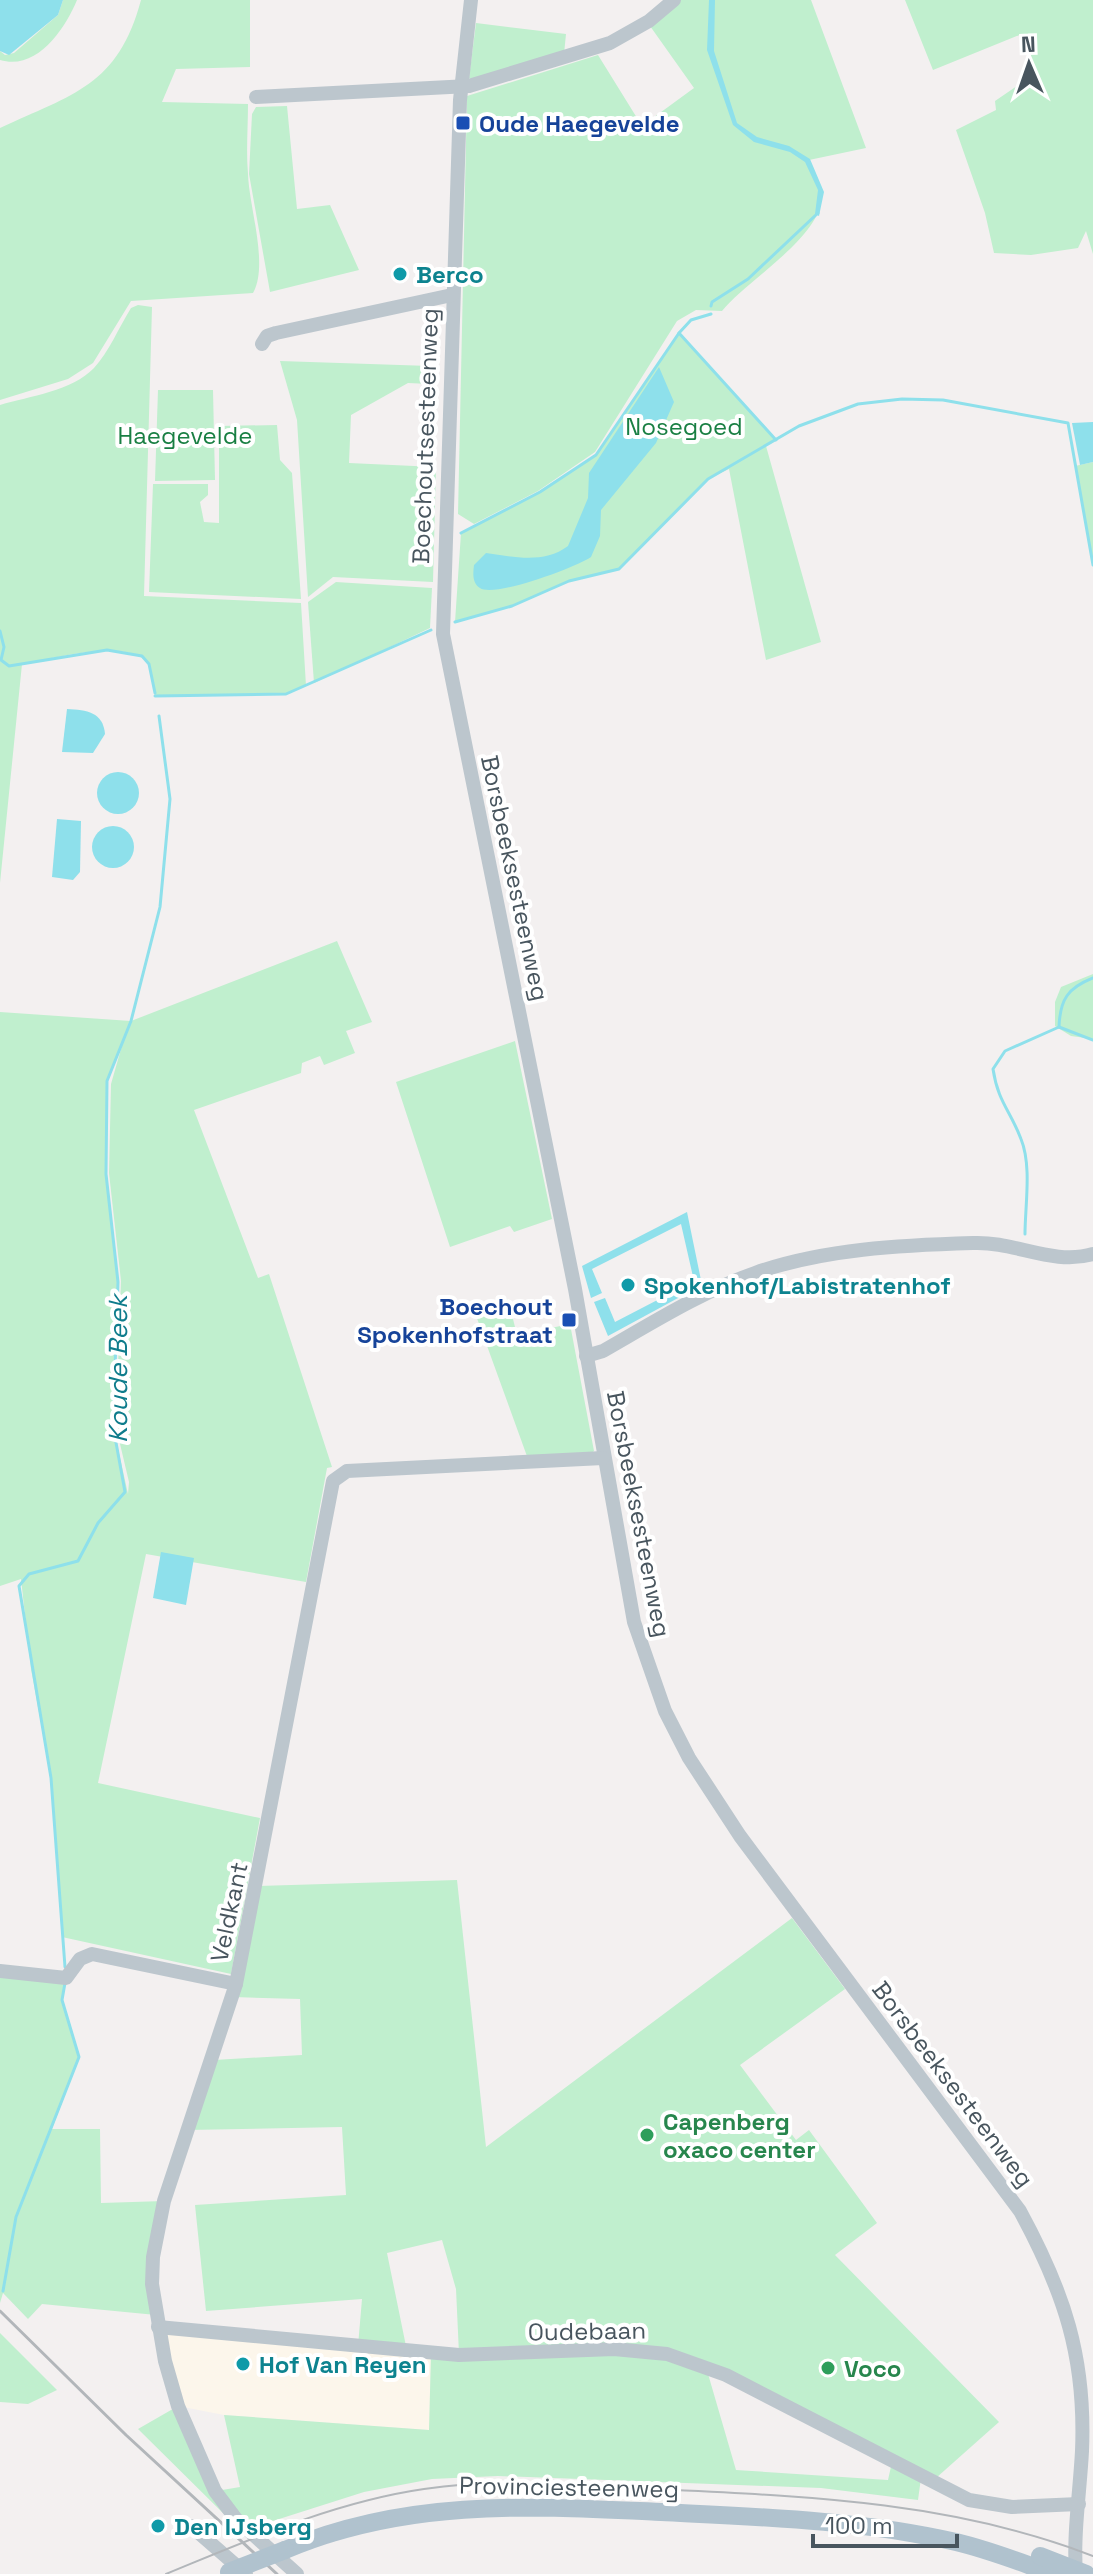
<svg xmlns="http://www.w3.org/2000/svg" width="1093" height="2574" font-family="'Space Grotesk',sans-serif">
<rect width="100%" height="100%" fill="#f3f0f0"/>
<!-- commercial -->
<polygon fill="#fcf6eb" points="158,2327 431,2353 430,2430 224,2415 178,2406"/>
<!-- green -->
<g fill="#c0efce" fill-rule="evenodd">
<path d="M 63,0 L 77,0 C 65,29 37,71 0,60 L 0,51 L 5,55 L 14,53 L 58,15 Z"/>
<path d="M 141,0 L 250,0 L 250,67 L 176,69 L 162,102 L 248,104 C 248,127 246,151 248,174 C 249,207 269,265 253,293 L 131,301 L 93,363 L 68,379 L 0,400 L 0,128 C 73,94 118,86 141,0 Z"/>
<path d="M 679,0 L 811,0 L 866,148 L 809,160 C 812,169 819,179 821,189 C 830,233 747,279 722,311 L 696,310 L 677,321 L 595,452 L 538,491 L 474,524 L 458,514 L 467,96 L 598,55 L 642,126 L 694,88 L 650,26 Z"/>
<polygon points="905,0 1093,0 1093,254 1086,231 1078,248 1031,255 994,253 985,213 956,130 996,110 995,101 1036,73 1022,34 933,70"/>
<polygon points="476,23 566,34 564,54 476,81 469,78"/>
<polygon points="287,106 297,209 330,205 359,270 270,292 249,174 252,114 256,107"/>
<path d="M 138,305 L 152,307 L 144,596 L 301,603 L 306,686 L 286,694 L 155,696 L 149,664 C 127,637 54,659 22,664 L 0,883 L 0,405 C 30,396 72,391 94,368 C 109,352 119,327 131,308 Z"/>
<polygon points="679,333 776,440 766,446 821,642 766,660 729,469 708,479 619,569 569,581 512,606 455,622 461,533 540,492 596,455"/>
<polygon points="280,361 430,366 429,384 408,383 351,415 349,463 436,467 433,582 333,577 308,597 297,420"/>
<polygon points="158,390 213,390 215,480 155,481"/>
<polygon points="277,425 280,460 292,473 301,599 149,592 153,484 208,484 208,495 200,502 204,522 219,523 219,426"/>
<polygon points="1093,462 1093,565 1075,466"/>
<polygon points="336,582 432,588 430,628 314,683 308,602"/>
<path d="M 337,941 L 372,1022 L 346,1031 L 355,1053 L 324,1065 L 320,1056 L 302,1063 L 301,1073 L 194,1110 L 258,1278 L 269,1274 L 332,1467 L 327,1468 L 306,1582 L 146,1554 L 98,1783 L 260,1818 L 231,1974 L 62,1937 L 51,1778 L 31,1669 L 21,1579 L 0,1586 L 0,1012 L 131,1021 ZM 123,1042 L 111,1084 L 109,1173 L 121,1281 L 116,1427 L 129,1482 L 128,1494 L 113,1426 L 118,1282 L 106,1174 L 107,1081 Z"/>
<polygon points="1093,974 1093,1039 1071,1036 1055,1026 1055,1002 1061,987"/>
<polygon points="515,1041 552,1219 514,1232 510,1226 450,1247 396,1082"/>
<polygon points="508,1299 517,1335 570,1324 594,1451 589,1455 528,1459 474,1310"/>
<path d="M 457,1880 L 486,2147 L 792,1918 L 845,1989 L 740,2065 L 796,2140 L 809,2130 L 877,2223 L 835,2255 L 999,2422 L 936,2478 L 921,2478 L 918,2500 L 821,2488 L 498,2476 L 432,2479 L 364,2492 L 251,2528 L 231,2521 L 138,2429 L 178,2406 L 216,2491 L 240,2487 L 224,2415 L 429,2430 L 431,2353 L 459,2354 L 456,2289 L 442,2240 L 387,2253 L 407,2351 L 358,2346 L 362,2299 L 206,2311 L 195,2205 L 346,2195 L 342,2127 L 187,2130 L 214,2060 L 302,2055 L 300,1999 L 233,1997 L 258,1886 ZM 706,2367 L 892,2462 L 888,2480 L 736,2470 Z"/>
<polygon points="0,1971 66,1978 62,2000 79,2057 52,2129 100,2129 101,2203 164,2201 158,2222 156,2315 42,2304 28,2319 3,2293 0,2303"/>
<polygon points="0,2333 57,2390 28,2404 0,2402"/>
</g>
<!-- water -->
<g fill="#8ee0eb">
<polygon points="0,0 63,0 58,15 9,55 0,51"/>
<polygon points="709,0 715,0 714,51 737,123 757,137 789,146 810,159 824,192 819,216 815,214 818,190 805,162 790,152 754,142 733,125 707,50"/>
<path d="M 659,367 L 674,402 L 656,443 L 601,510 L 600,536 L 591,557 C 577,567 494,598 480,588 C 472,583 473,573 474,565 L 486,553 C 514,557 544,564 568,546 L 588,498 L 589,473 Z"/>
<polygon points="1093,422 1093,462 1080,465 1072,423"/>
<path d="M 67,709 C 87,710 103,712 105,734 L 93,753 L 62,752 Z"/>
<circle cx="118" cy="793" r="21"/>
<polygon points="57,819 81,821 80,872 73,880 52,877"/>
<circle cx="113" cy="847" r="21"/>
<polygon points="687,1212 702,1285 608,1336 594,1302 605,1298 615,1322 694,1281 681,1224 592,1269 602,1293 591,1298 582,1266"/>
<polygon points="161,1552 194,1558 186,1605 153,1598"/>
</g>
<g fill="none" stroke-linecap="round" stroke-linejoin="round">
<!-- stream -->
<g stroke="#8ee0eb" stroke-width="3">
<polyline points="711,306 712,302 748,279 818,213"/>
<polyline points="711,314 691,320 679,333 776,440"/>
<polyline points="461,533 540,492 596,455 679,333"/>
<polyline points="455,622 512,606 569,581 619,569 708,479 799,426 858,404 902,399 943,400 1068,423 1093,565"/>
<polyline points="0,631 4,647 1,660 9,666 107,650 142,656 149,664 155,693"/>
<polyline points="155,696 286,694 431,630"/>
<path d="M 1059,1027 C 1060,999 1068,988 1093,978"/>
<polyline points="1059,1027 1093,1040"/>
<path d="M 1025,1234 C 1025,1206 1032,1166 1021,1139 C 1010,1110 998,1102 993,1069 L 1005,1051 L 1059,1027"/>
<polyline points="65,1967 51,1778 19,1586 29,1574 78,1561 98,1523 125,1492 113,1426 118,1282 106,1174 107,1081 131,1021 160,907 170,799 159,716"/>
<polyline points="3,2291 16,2217 79,2057 62,2000 65,1983"/>
</g>
<!-- minor -->
<g stroke="#bcc6cd" stroke-width="14">
<path d="M 471,0 L 460,100 L 443,634 L 575,1289 L 634,1622 L 665,1711 L 689,1758 L 740,1836 L 1020,2211 C 1064,2292 1086,2357 1082,2451 C 1080,2491 1073,2534 1076,2574"/>
<polyline points="256,97 469,86 610,43 649,21 674,0"/>
<polyline points="262,344 267,336 276,333 452,295"/>
<path d="M 586,1356 L 603,1351 C 652,1323 701,1292 755,1273 C 823,1249 902,1245 973,1243 C 1014,1241 1053,1266 1093,1254"/>
<polyline points="0,1971 66,1978 80,1959 92,1954 236,1984"/>
<polyline points="158,2327 459,2355 614,2349 667,2354 726,2375 969,2500 1012,2507 1079,2504"/>
<polyline points="191,2526 246,2574"/>
<polyline points="297,2574 236,2519 215,2491 178,2406 165,2361 152,2284 153,2257 164,2201 236,1984 333,1481 347,1471 603,1458"/>
</g>
<!-- major -->
<g stroke="#b0c2ce" stroke-width="18">
<path d="M 285,2550 C 407,2498 532,2506 661,2512 C 760,2517 860,2520 956,2542 C 990,2550 1022,2563 1054,2574"/>
<polyline points="1040,2556 1086,2574"/>
</g>
<!-- tram -->
<path stroke="#b2b6ba" stroke-width="2" d="M 166,2574 C 249,2540 334,2502 424,2489 C 499,2478 577,2485 653,2489 C 802,2496 952,2501 1093,2556"/>
<!-- rail -->
<polyline stroke="#b2b6ba" stroke-width="3" points="0,2311 126,2435 277,2574"/>
<!-- major-bridge -->
<polyline stroke="#b0c2ce" stroke-width="18" points="229,2572 285,2550"/>
</g>
<!-- markers -->
<g fill="#1a4fb4" stroke="#fff" stroke-width="3">
<rect x="455" y="115" width="16" height="16" rx="4"/>
<rect x="561" y="1312" width="16" height="16" rx="4"/>
</g>
<g fill="#0f9aa8" stroke="#fff" stroke-width="3">
<circle cx="400" cy="274" r="8"/>
<circle cx="628" cy="1285" r="8"/>
<circle cx="243" cy="2364" r="8"/>
<circle cx="158" cy="2526" r="8"/>
</g>
<g fill="#2e9e5b" stroke="#fff" stroke-width="3">
<circle cx="647" cy="2135" r="8"/>
<circle cx="828" cy="2368" r="8"/>
</g>
<g text-anchor="middle" dominant-baseline="central" stroke-width="8" stroke-linejoin="round" paint-order="stroke">
<!-- transit labels -->
<g font-size="24" font-weight="bold" fill="#164399" stroke="#fff" text-anchor="start">
<text x="479" y="123">Oude Haegevelde</text>
<text x="553" y="1306" text-anchor="end">Boechout<tspan x="553" dy="28">Spokenhofstraat</tspan></text>
</g>
<!-- culture labels -->
<g font-size="24" font-weight="bold" fill="#0d838f" stroke="#fff" text-anchor="start">
<text x="416" y="274">Berco</text>
<text x="644" y="1285">Spokenhof/Labistratenhof</text>
<text x="259" y="2364">Hof Van Reyen</text>
<text x="174" y="2526">Den IJsberg</text>
</g>
<!-- park labels -->
<g font-size="24" fill="#197f43" stroke="#fff">
<text x="684" y="426">Nosegoed</text>
<text x="185" y="435">Haegevelde</text>
</g>
<!-- street labels -->
<g font-size="24" fill="#48555e" stroke="#fff">
<text transform="translate(425 436) rotate(-88)">Boechoutsesteenweg</text>
<text transform="translate(515 878) rotate(78)">Borsbeeksesteenweg</text>
<text transform="translate(639 1514) rotate(79)">Borsbeeksesteenweg</text>
<text transform="translate(229 1912) rotate(-78)">Veldkant</text>
<text transform="translate(953 2084) rotate(53)">Borsbeeksesteenweg</text>
<text transform="translate(587 2331) rotate(-1)">Oudebaan</text>
<text transform="translate(569 2487) rotate(1)">Provinciesteenweg</text>
</g>
<!-- leisure labels -->
<g font-size="24" font-weight="bold" fill="#27864d" stroke="#fff" text-anchor="start">
<text x="663" y="2121">Capenberg<tspan x="663" dy="28">oxaco center</tspan></text>
<text x="844" y="2368">Voco</text>
</g>
<!-- water labels -->
<g font-size="26" font-style="italic" fill="#0f7c8c" stroke="#fff">
<text transform="translate(118 1369) rotate(-90)">Koude Beek</text>
</g>
</g>
<!-- north arrow -->
<g transform="translate(1029 64) rotate(358)" stroke="#ffffff" stroke-width="6" paint-order="stroke">
<path d="M0-6L14 30L0 20L-14 30Z" fill="#48555e"/>
<text y="-12" font-size="22" font-weight="bold" text-anchor="middle" fill="#48555e">N</text>
</g>
<!-- scale -->
<path d="M813 2534v12h144v-12" fill="none" stroke="#48555e" stroke-width="4"/>
<text x="825" y="2534" font-size="24" fill="#48555e" stroke="#ffffff" stroke-width="6" paint-order="stroke">100 m</text>
</svg>
